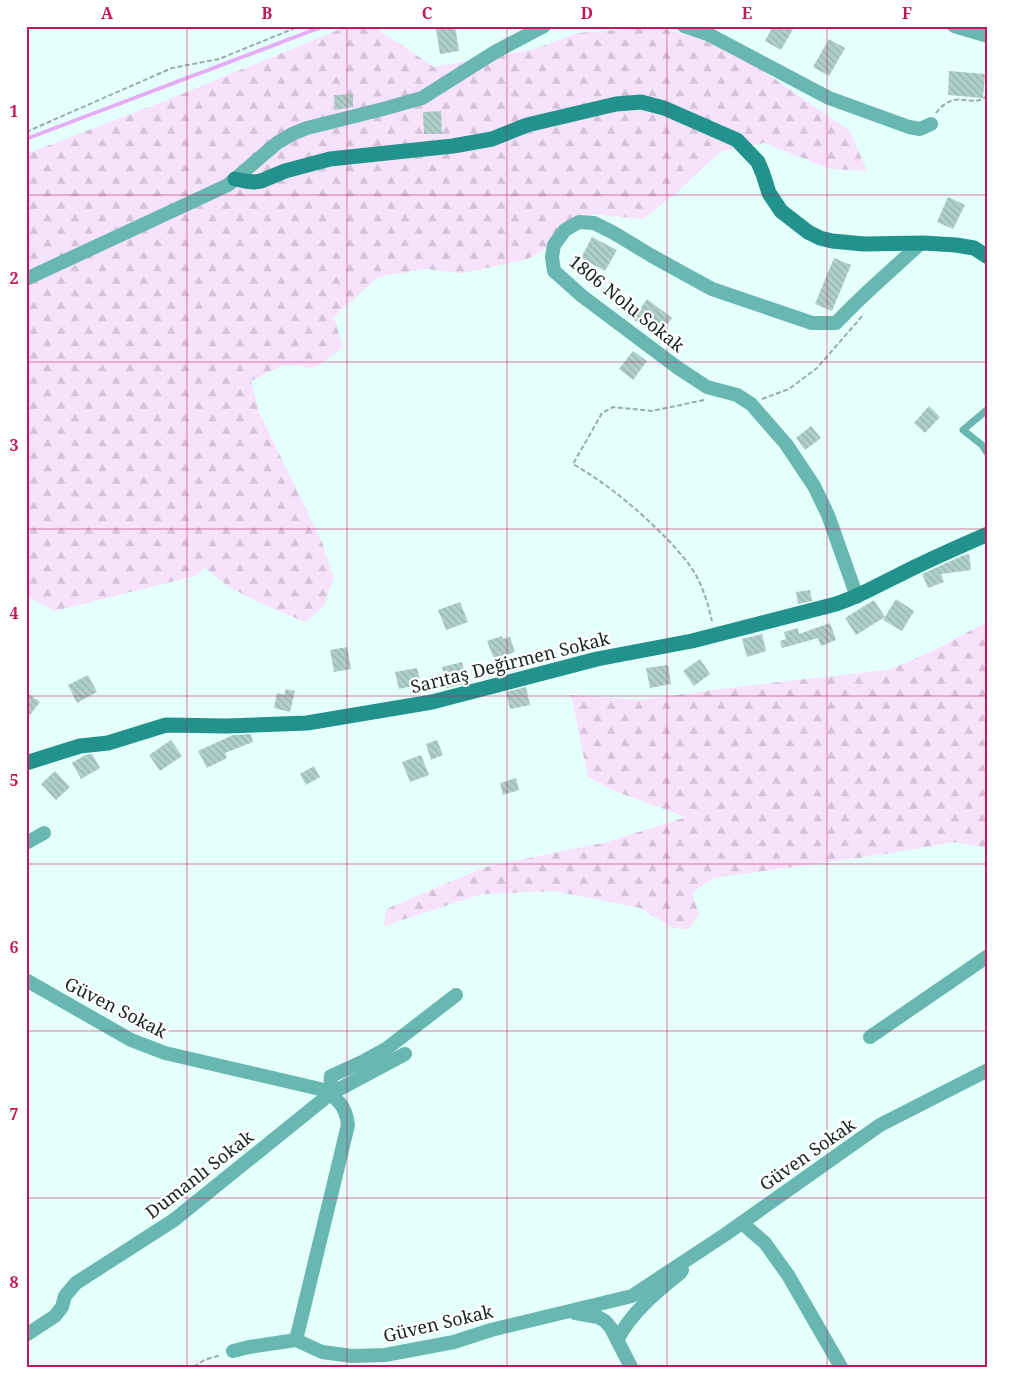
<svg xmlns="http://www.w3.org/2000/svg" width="1014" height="1393" font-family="'Noto Serif',serif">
<defs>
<pattern id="forest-firs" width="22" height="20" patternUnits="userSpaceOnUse" patternTransform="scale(1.25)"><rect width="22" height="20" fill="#f7e2fc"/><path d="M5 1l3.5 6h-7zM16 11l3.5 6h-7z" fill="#d3c2d8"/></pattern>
<pattern id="building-back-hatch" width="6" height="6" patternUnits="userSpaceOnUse" patternTransform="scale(1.25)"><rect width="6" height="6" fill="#b0cfcc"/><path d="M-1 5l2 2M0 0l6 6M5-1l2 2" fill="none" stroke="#97b2af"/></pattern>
</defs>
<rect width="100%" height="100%" fill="#e5fffc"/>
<!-- forest -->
<g fill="url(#forest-firs)">
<polygon points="375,27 434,67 534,49 578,33 656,27 724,44 850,131 867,171 831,169 764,143 720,152 672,197 642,219 594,214 560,240 528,259 463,273 425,269 378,277 334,317 343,347 313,369 297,365 283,365 251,381 259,412 322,542 334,578 324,606 305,622 260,603 229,587 204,567 198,575 55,611 26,596 26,154 162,102 343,28"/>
<polygon points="988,621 988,848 955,842 879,855 713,878 692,893 699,915 689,929 673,928 640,908 554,891 482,894 384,926 386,909 485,867 607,842 686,817 617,792 588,777 571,695 640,700 752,685 888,670 935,650"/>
</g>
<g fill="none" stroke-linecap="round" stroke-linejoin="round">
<!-- stream -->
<polyline stroke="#e6acf4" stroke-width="4" points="26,139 324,26"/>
</g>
<!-- building -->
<g fill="url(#building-back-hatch)">
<polygon points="455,26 459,51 440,54 436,29"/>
<polygon points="773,26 788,26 793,29 781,50 765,41"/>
<polygon points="829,39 845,48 829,76 813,67"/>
<polygon points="949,71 985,74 983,98 948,95"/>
<polygon points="353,94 353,107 335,110 334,95"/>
<polygon points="441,111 442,134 424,134 423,112"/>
<polygon points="948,197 965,205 953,229 937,222"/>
<polygon points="592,237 617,250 605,271 581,258"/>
<polygon points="834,258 851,265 832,311 815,304"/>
<polygon points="647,299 672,318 658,337 633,319"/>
<polygon points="633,351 647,361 633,380 619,369"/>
<polygon points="929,406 940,417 925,433 914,423"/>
<polygon points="811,426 821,438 805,450 796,438"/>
<polygon points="969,554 971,570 941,574 944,582 928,588 922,574 964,555"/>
<polygon points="810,590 812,601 798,604 796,592"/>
<polygon points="896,599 914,611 902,631 883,620"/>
<polygon points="874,600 885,617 856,635 845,618"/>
<polygon points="460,602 468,622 446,630 438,610"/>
<polygon points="830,623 836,640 821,646 818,638 782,648 780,641 786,639 784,632 798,628 799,634"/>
<polygon points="762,634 766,651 747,657 742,639"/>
<polygon points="502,636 503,639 510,637 515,652 494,659 487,641"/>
<polygon points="347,647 351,669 334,672 330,650"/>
<polygon points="700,659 710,674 694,686 683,671"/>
<polygon points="462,662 467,683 447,688 442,667"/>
<polygon points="668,665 671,684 650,688 646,668"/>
<polygon points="417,668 421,684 399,689 395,672"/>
<polygon points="88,675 97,692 77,703 68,685"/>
<polygon points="526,687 530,705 510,709 506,692"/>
<polygon points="286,689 295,691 290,712 274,708 277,693 284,695"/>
<polygon points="26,692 40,702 26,720"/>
<polygon points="251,734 253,742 225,753 227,758 207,768 198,751 233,735"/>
<polygon points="171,740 182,756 160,771 149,755"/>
<polygon points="437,740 443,755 431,760 426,744"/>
<polygon points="92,754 100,768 81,779 72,763 85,755"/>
<polygon points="421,755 429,775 410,782 402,762"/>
<polygon points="314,766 320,777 306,785 300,774"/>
<polygon points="55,771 70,787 56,800 41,784"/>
<polygon points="516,778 519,790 503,795 500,783"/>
</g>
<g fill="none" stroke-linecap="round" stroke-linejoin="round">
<!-- path -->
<g stroke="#98acaa" stroke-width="2" stroke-dasharray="5 2.5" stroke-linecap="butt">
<path d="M 936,113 C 957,86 971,111 988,95"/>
<polyline points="26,132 172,68 219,59 300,26"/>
<polyline points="762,399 789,389 817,368 864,314"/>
<path d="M 704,400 L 652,411 L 613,407 L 602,413 L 573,464 C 609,485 640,511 669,541 C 680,553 692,566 699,581 C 705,594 709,608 712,621"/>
<polyline points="194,1367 204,1360 221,1355"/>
</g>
<!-- lane -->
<polyline stroke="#68b8b1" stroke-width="7" points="988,409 963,430 982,445 988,454"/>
<!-- street -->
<g stroke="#68b8b1" stroke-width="14">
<polyline points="684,26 708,34 829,98 909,127 920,129 931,124"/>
<polyline points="954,26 988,36"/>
<polyline points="26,279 228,185 277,143 292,134 307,128 383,109 422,98 495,52 544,26"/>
<path d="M 857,597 L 828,515 L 814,486 L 786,444 L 751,404 L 737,395 L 707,387 L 678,368 L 582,296 L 554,271 L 552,257 L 554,245 L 565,230 L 579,222 L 594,223 L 614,233 L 652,256 L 712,289 L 812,323 L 836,323 C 863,294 892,270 921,243"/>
<polyline points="26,843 44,833"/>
<path d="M 26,980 L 131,1040 L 165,1053 L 320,1089 C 337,1097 346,1106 348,1125 L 296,1340 L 322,1352 L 352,1356 L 385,1355 L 454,1342 L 491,1330 L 632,1296 L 726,1234 L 880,1125 L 988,1070"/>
<polyline points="870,1037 988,956"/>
<polyline points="330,1094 331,1076 364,1061 386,1049 456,995"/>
<polyline points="742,1223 765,1243 788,1275 841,1367"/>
<polyline points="575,1313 598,1317 605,1321 611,1328 631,1367"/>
<polyline points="26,1335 55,1316 62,1307 65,1296 76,1283 174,1220 330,1094 405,1054"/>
<path d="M 617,1340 C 632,1312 655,1293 680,1273 L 682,1270"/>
<polyline points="233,1351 249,1347 296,1340"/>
</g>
<!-- secondary -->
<g stroke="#21938c" stroke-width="15">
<polyline points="235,179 245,181 254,182 261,181 285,171 330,159 453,146 492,139 527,125 616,104 641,102 664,108 737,140 758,162 763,174 769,193 781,211 808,232 820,238 832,241 864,244 923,243 956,245 974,248 988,257"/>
<path d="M 26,763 L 80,746 L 108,743 L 166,725 L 226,726 L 307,723 L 432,702 L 597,659 L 692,641 L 836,604 C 858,597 878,585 899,575 C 928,560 958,547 988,534"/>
</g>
</g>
<!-- grid -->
<path fill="none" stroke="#c2185b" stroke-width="1" stroke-opacity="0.55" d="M 187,26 L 187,1367M 347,26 L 347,1367M 507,26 L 507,1367M 667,26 L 667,1367M 827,26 L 827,1367M 26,195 L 988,195M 26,362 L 988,362M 26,529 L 988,529M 26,696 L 988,696M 26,864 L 988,864M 26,1031 L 988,1031M 26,1198 L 988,1198"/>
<g text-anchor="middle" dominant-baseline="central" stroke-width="4.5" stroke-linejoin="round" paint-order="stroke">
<!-- street labels -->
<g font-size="18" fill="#192423" stroke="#fff">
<text transform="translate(627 303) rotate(39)">1806 Nolu Sokak</text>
<text transform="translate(510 662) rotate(-14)">Sarıtaş Değirmen Sokak</text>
<text transform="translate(116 1007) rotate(27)">Güven Sokak</text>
<text transform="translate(807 1154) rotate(-35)">Güven Sokak</text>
<text transform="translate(199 1174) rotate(-38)">Dumanlı Sokak</text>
<text transform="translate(438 1323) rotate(-13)">Güven Sokak</text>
</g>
</g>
<!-- border -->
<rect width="1014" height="1393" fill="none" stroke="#ffffff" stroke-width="55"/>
<rect x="28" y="28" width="958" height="1338" fill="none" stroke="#c2185b" stroke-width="2"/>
<g font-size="16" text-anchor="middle" font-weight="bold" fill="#c2185b">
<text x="107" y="19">A</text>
<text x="267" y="19">B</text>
<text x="427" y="19">C</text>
<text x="587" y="19">D</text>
<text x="747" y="19">E</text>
<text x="907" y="19">F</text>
<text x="14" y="117">1</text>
<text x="14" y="284">2</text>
<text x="14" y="451">3</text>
<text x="14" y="619">4</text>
<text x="14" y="786">5</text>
<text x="14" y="953">6</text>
<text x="14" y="1120">7</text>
<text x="14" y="1288">8</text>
</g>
</svg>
